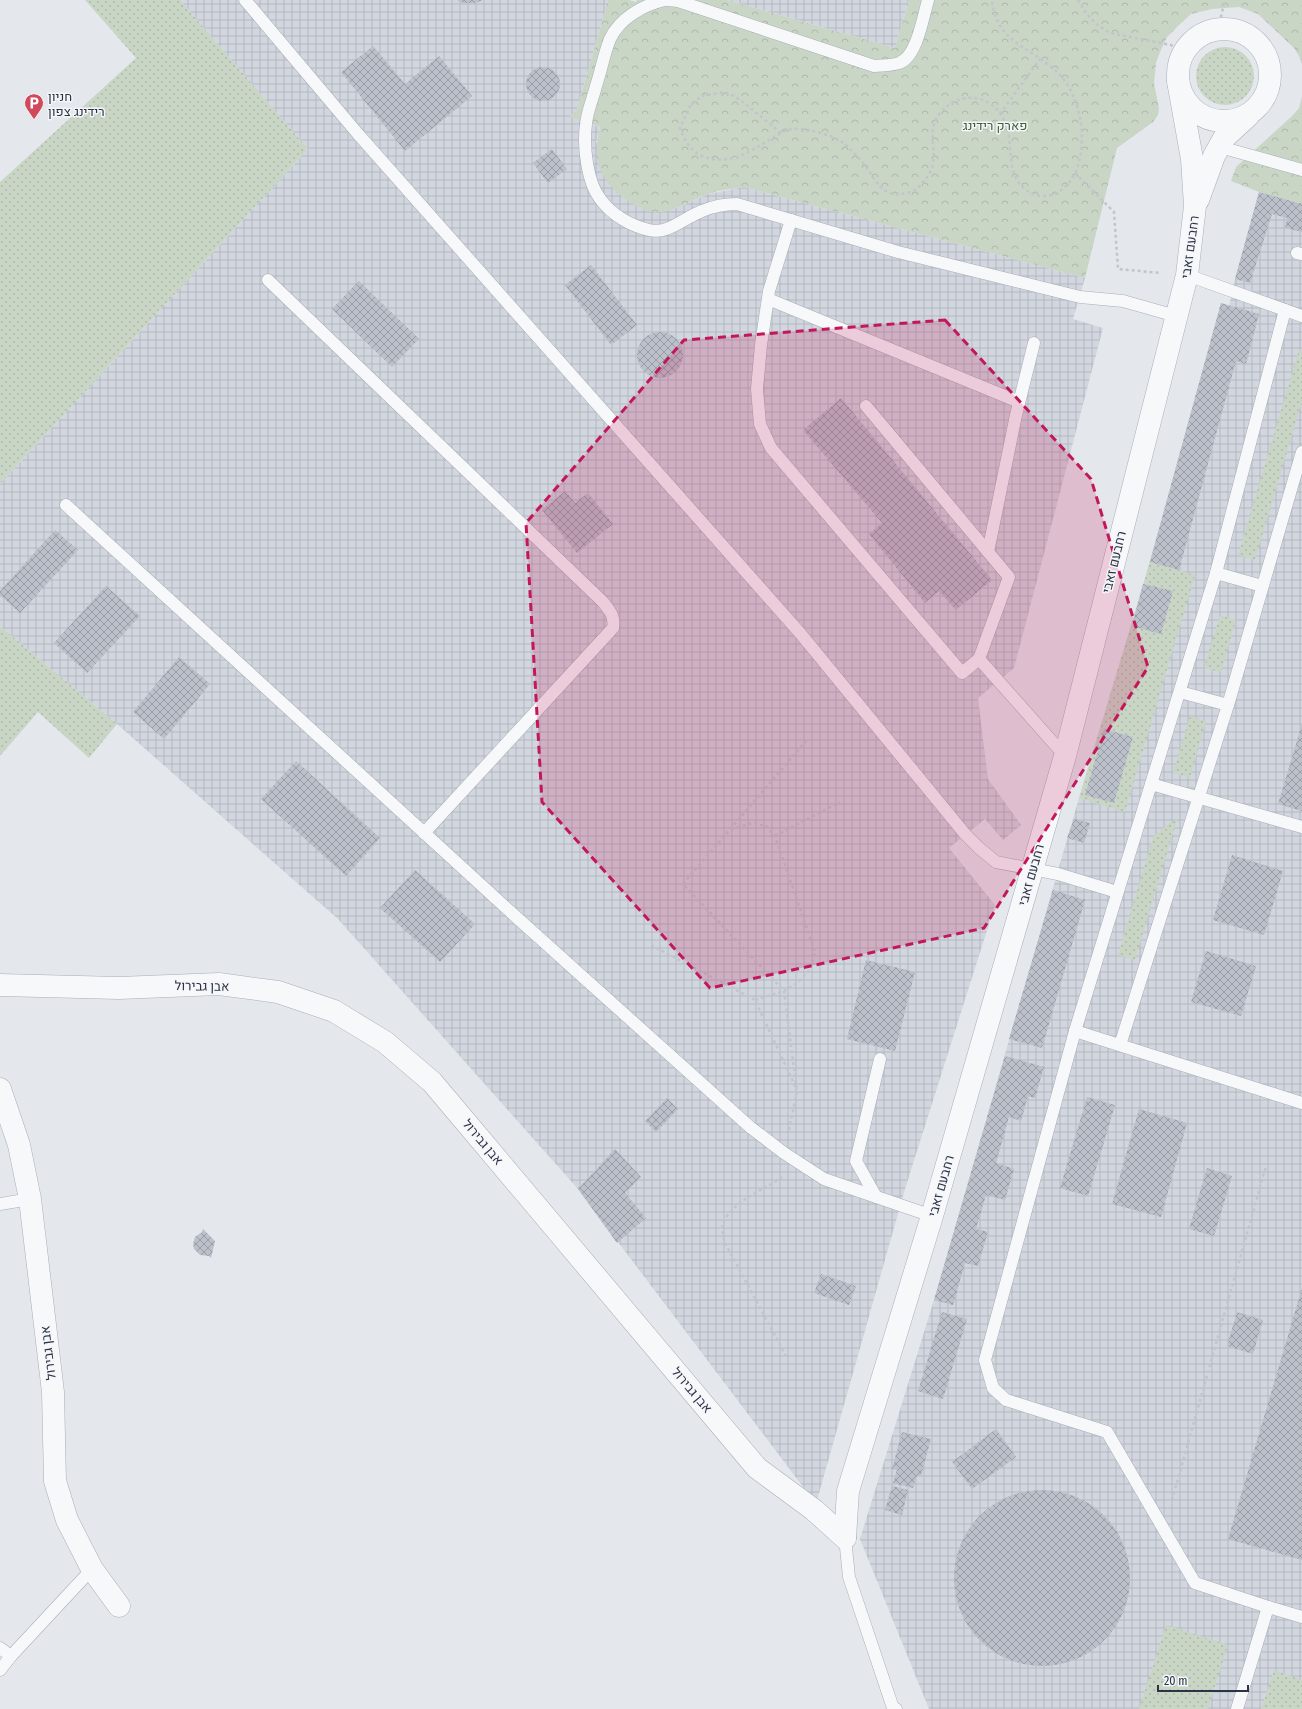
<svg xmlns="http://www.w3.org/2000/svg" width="1302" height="1709" font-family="'Fira Sans Condensed',Heebo,sans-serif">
<defs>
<pattern id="industrial-grid" width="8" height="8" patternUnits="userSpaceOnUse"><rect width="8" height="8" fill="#d2d6de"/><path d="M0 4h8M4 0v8" fill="none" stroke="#b4b8c0"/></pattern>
<pattern id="grass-dots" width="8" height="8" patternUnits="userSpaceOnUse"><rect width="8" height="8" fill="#c9d6c5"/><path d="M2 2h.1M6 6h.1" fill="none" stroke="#adb8ab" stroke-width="1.8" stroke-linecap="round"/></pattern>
<pattern id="park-crowns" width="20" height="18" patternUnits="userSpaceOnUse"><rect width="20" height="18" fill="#c9d6c5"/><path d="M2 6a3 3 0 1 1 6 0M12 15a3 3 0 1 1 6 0" fill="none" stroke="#adb8ab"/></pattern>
<pattern id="building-cross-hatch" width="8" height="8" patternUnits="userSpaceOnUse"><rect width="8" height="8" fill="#bbc0ca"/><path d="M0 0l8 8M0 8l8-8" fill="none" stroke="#989da6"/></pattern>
</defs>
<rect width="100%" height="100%" fill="#e4e7ec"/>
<!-- industrial -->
<g fill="url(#industrial-grid)">
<polygon points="180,0 608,0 577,110 586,123 600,127 596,142 677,208 708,194 744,187 1085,278 1073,319 1103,328 1014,668 978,698 988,779 1021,825 1003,840 985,819 949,848 995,905 905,1189 816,1504 578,1189 338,919 117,724 0,626 0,484 308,149"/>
<polygon points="727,0 909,0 895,48"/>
<polygon points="1259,192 1302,204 1302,1709 929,1709 860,1539 934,1300 1079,798 1132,626 1221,303 1229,306 1235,279"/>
</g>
<!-- grass -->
<g fill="url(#grass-dots)">
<polygon points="85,0 180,0 308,149 0,484 0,182 136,58"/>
<circle cx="1225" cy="76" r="29"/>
<polygon points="1299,350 1302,351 1302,401 1255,560 1238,555"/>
<polygon points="1150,562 1195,575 1125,812 1079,798"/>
<polygon points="1220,615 1236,620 1221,672 1204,668"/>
<polygon points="0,626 117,724 89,758 38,712 0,756"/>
<polygon points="1190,716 1206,721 1190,778 1173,773"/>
<polygon points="1177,819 1135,960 1118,955 1153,837 1169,823"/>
<polygon points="1166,1625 1228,1645 1208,1709 1139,1709"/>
<polygon points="1274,1670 1302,1680 1302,1709 1261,1709"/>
</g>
<!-- park -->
<g fill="url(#park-crowns)">
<path d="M 608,0 L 629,0 L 636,2 L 637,0 L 727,0 L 895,48 L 909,0 L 1302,0 L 1302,65 L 1299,56 L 1294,48 L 1258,14 L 1239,7 L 1212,9 L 1191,14 L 1179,25 L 1167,37 L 1160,52 L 1156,63 L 1154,83 L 1159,109 L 1158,115 L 1153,122 L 1117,148 L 1085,278 L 744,187 C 732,189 719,190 708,194 C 691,200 672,214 653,212 C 643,210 633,204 625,199 C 599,180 592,158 600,127 L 569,116 L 577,110 Z"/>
<polygon points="1302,96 1302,204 1259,192 1231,181 1236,167 1291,117 1299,108"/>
</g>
<!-- building -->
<g fill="url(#building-cross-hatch)">
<polygon points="457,0 483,0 475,3 463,3"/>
<polygon points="373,46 405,84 439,56 472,96 405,151 341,72"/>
<circle cx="543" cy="84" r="17"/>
<polygon points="552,149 567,169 548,183 533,163"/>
<polygon points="1259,192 1302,204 1302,232 1285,228 1287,218 1272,214 1250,283 1235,279"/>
<polygon points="591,265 637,325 611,345 565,285"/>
<polygon points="359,281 419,339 392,367 332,309"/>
<polygon points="1221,303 1259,314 1246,364 1236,361 1179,570 1150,562"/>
<circle cx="660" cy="355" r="23"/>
<polygon points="841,398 992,580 956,610 939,591 925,603 869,534 882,523 803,430"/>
<polygon points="565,491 575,503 588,493 613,524 577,553 542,510"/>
<polygon points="55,530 78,550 20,613 0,595 0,591"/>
<polygon points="1143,584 1173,591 1161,634 1132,626"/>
<polygon points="106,586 140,616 87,673 54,643"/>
<polygon points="179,657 210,684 164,739 133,712"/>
<polygon points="1302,724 1302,811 1278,804"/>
<polygon points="1104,729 1133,737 1114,803 1085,795"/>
<polygon points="296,761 380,838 346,876 261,799"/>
<polygon points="1074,819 1090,823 1084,843 1067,838"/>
<polygon points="1232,855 1283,871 1264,935 1213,920"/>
<polygon points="415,870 475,924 440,962 380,908"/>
<polygon points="1053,890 1085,900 1042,1048 1009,1039"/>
<polygon points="1206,951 1256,966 1241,1016 1191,1002"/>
<polygon points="866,960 915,972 895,1051 847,1039"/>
<polygon points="1005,1056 1044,1067 1035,1098 1028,1096 1021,1121 1009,1117 996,1163 1014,1169 1005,1200 986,1195 976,1229 988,1232 978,1266 965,1263 953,1305 934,1300"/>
<polygon points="1087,1097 1115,1105 1088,1196 1060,1188"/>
<polygon points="667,1098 678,1109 656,1132 645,1121"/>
<polygon points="1139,1109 1187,1123 1161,1217 1112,1204"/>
<polygon points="615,1149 641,1177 625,1193 646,1218 617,1243 578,1189"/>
<polygon points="1207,1168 1232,1176 1214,1236 1189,1229"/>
<polygon points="203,1229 215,1241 211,1258 209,1256 200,1255 194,1249 193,1244 195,1237 202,1232"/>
<polygon points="821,1274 856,1286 849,1305 814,1293"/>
<polygon points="1302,1288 1302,1560 1228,1539"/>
<polygon points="942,1312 967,1319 943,1399 918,1391"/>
<polygon points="1237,1312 1263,1320 1253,1354 1227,1346"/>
<polygon points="996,1429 1016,1457 972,1489 952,1462"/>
<polygon points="902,1432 931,1439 921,1476 917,1475 913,1488 893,1483 897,1470 892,1469"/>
<polygon points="892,1486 908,1490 902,1515 885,1510"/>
<circle cx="1042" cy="1578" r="88"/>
</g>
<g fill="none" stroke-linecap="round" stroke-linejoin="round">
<defs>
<g id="service">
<polyline points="245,0 358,134 800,633 965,834 979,848 996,862 1058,874 1117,892"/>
<path d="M 665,0 C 643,5 620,18 610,39 C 604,54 601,71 596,86 C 593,98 587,112 586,124 C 583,146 587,183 601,200 C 612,215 631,226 649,230 C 668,235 685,217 702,211 C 714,206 725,204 737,204 L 898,252 L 1080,297 L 1123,301 L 1176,316"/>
<path d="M 668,0 L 678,1 L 874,66 C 882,65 891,66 899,63 C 917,57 923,17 928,0"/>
<polyline points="1220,147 1302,170"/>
<polyline points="791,220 769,291 761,345 757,389 760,424 771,448 962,673 979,659 1009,577 866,406"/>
<polyline points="1297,253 1302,254"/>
<polyline points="1187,275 1302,316"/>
<path d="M 268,280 L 603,602 C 610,611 615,616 613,628 L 424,833"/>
<polyline points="768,299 1019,402"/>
<polyline points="66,505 515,916 750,1127 784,1153 824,1179 932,1216"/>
<polyline points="988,552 1016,415 1034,343"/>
<polyline points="1216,573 1262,586"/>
<polyline points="979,659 1065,756"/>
<polyline points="1180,692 1228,705"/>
<polyline points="1151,784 1302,827"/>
<polyline points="1075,1031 1302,1103"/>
<polyline points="1120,1045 1228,705 1302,452"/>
<polyline points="876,1197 856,1161 880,1059"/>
<polyline points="0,1204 30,1199"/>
<polyline points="845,1538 849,1577 893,1708 896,1709"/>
<polyline points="1268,1607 1195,1583 1107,1432 1006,1400 993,1388 985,1360 1075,1031 1216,573 1285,310"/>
<polyline points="0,1648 11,1656"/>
<polyline points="0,1670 11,1656 92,1569"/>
<polyline points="1237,1709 1268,1607 1302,1617"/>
</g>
<g id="minor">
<circle cx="1224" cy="75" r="46"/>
<polyline points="1198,200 1214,156 1224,138 1248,116"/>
<polyline points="0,985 119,988 219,984 278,992 334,1011 385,1042 432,1082 757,1468 814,1510 845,1538"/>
<polyline points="0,1089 19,1145 30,1199 53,1392 55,1481 67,1520 92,1569 119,1606"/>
<polyline points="845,1538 848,1491 932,1216 1065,756 1187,275 1195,206 1192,159 1178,81"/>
</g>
</defs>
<!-- service casing -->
<use href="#service" stroke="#a9aeb7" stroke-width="13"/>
<!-- minor casing -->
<use href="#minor" stroke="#a9aeb7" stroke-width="23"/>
<!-- path -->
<g stroke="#c2c5cb" stroke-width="2.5" stroke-dasharray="3 3" stroke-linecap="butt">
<polyline points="1078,0 1086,13 1096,24 1110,33 1171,45 1183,53"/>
<polyline points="1218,29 1225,0"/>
<polyline points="1000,114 1040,59"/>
<path d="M 781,133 L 743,102 L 734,96 L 724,92 L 702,96 L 691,104 L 680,128 C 685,142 692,154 708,158 C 734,165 753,149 774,137 C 778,135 783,131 788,130 C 793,128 802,129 808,130 C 819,132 833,136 842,142 C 851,149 862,161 869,171 C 880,188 887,199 910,192 C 917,190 921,185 925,180 C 945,156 922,135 940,113 C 961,88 996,95 1006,125 C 1014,148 1005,177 1028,191 C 1034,195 1040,197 1047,196 C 1061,194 1070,184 1076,171 C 1082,157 1083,139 1081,124 C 1078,104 1071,85 1056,71 C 1030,47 996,42 992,0"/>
<polyline points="1075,173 1114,212 1118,269 1161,273"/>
<polyline points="731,829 753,823 766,826 775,836 815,952 811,969 797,983 784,991 755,1000"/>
<polyline points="775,836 840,802"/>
<polyline points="651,945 755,1000 796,1088"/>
<polyline points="789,1130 797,1091 784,991 683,884 806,741"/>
<path d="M 782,1177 C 764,1190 735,1200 724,1221 C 721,1227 723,1236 725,1243 L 786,1356"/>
<polyline points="1172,1500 1266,1166"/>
</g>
<!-- service -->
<use href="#service" stroke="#f7f8fa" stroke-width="12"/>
<!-- minor -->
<use href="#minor" stroke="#f7f8fa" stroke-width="22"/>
</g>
<!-- marked area -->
<path fill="#c2185b" fill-opacity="0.2" stroke="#c2185b" stroke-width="3" stroke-dasharray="8 5" stroke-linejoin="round" d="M 945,320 L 1091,479 L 1148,667 L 984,928 L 710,988 L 542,802 L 526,523 L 684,340 Z"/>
<!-- icons -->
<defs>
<symbol id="parking-pin" viewBox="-11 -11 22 30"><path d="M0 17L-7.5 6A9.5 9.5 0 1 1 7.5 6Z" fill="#d1495b" stroke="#f4f6f9"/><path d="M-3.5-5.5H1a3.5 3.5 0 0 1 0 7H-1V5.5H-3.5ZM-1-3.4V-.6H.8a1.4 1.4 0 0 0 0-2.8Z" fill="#fff"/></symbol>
</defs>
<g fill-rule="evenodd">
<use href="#parking-pin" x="23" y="92" width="22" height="30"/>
</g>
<g text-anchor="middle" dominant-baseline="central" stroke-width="3" stroke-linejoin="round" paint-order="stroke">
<!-- poi labels -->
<g font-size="13" fill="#2b3445" stroke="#f4f6f9" text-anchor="start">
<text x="48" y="96">חניון<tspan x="48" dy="15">רידינג צפון</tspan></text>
</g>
<!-- park labels -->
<g font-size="13" fill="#3f6138" stroke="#f4f6f9">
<text x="995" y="125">פארק רידינג</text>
</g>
<!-- street labels -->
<g font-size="13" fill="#2b3445" stroke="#f4f6f9">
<text transform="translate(1190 247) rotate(-82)">רחבעם זאבי</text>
<text transform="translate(1114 562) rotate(-76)">רחבעם זאבי</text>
<text transform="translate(1031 875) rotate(-74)">רחבעם זאבי</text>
<text transform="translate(202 986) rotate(1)">אבן גבירול</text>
<text transform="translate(483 1142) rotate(50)">אבן גבירול</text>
<text transform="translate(941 1186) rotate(-74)">רחבעם זאבי</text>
<text transform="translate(48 1353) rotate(-97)">אבן גבירול</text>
<text transform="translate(692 1390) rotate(50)">אבן גבירול</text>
</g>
</g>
<!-- scale -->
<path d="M1158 1685v6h90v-6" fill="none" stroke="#2b3445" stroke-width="2"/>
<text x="1164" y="1685" font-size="12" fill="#2b3445" stroke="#f4f6f9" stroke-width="3" paint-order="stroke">20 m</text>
</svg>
